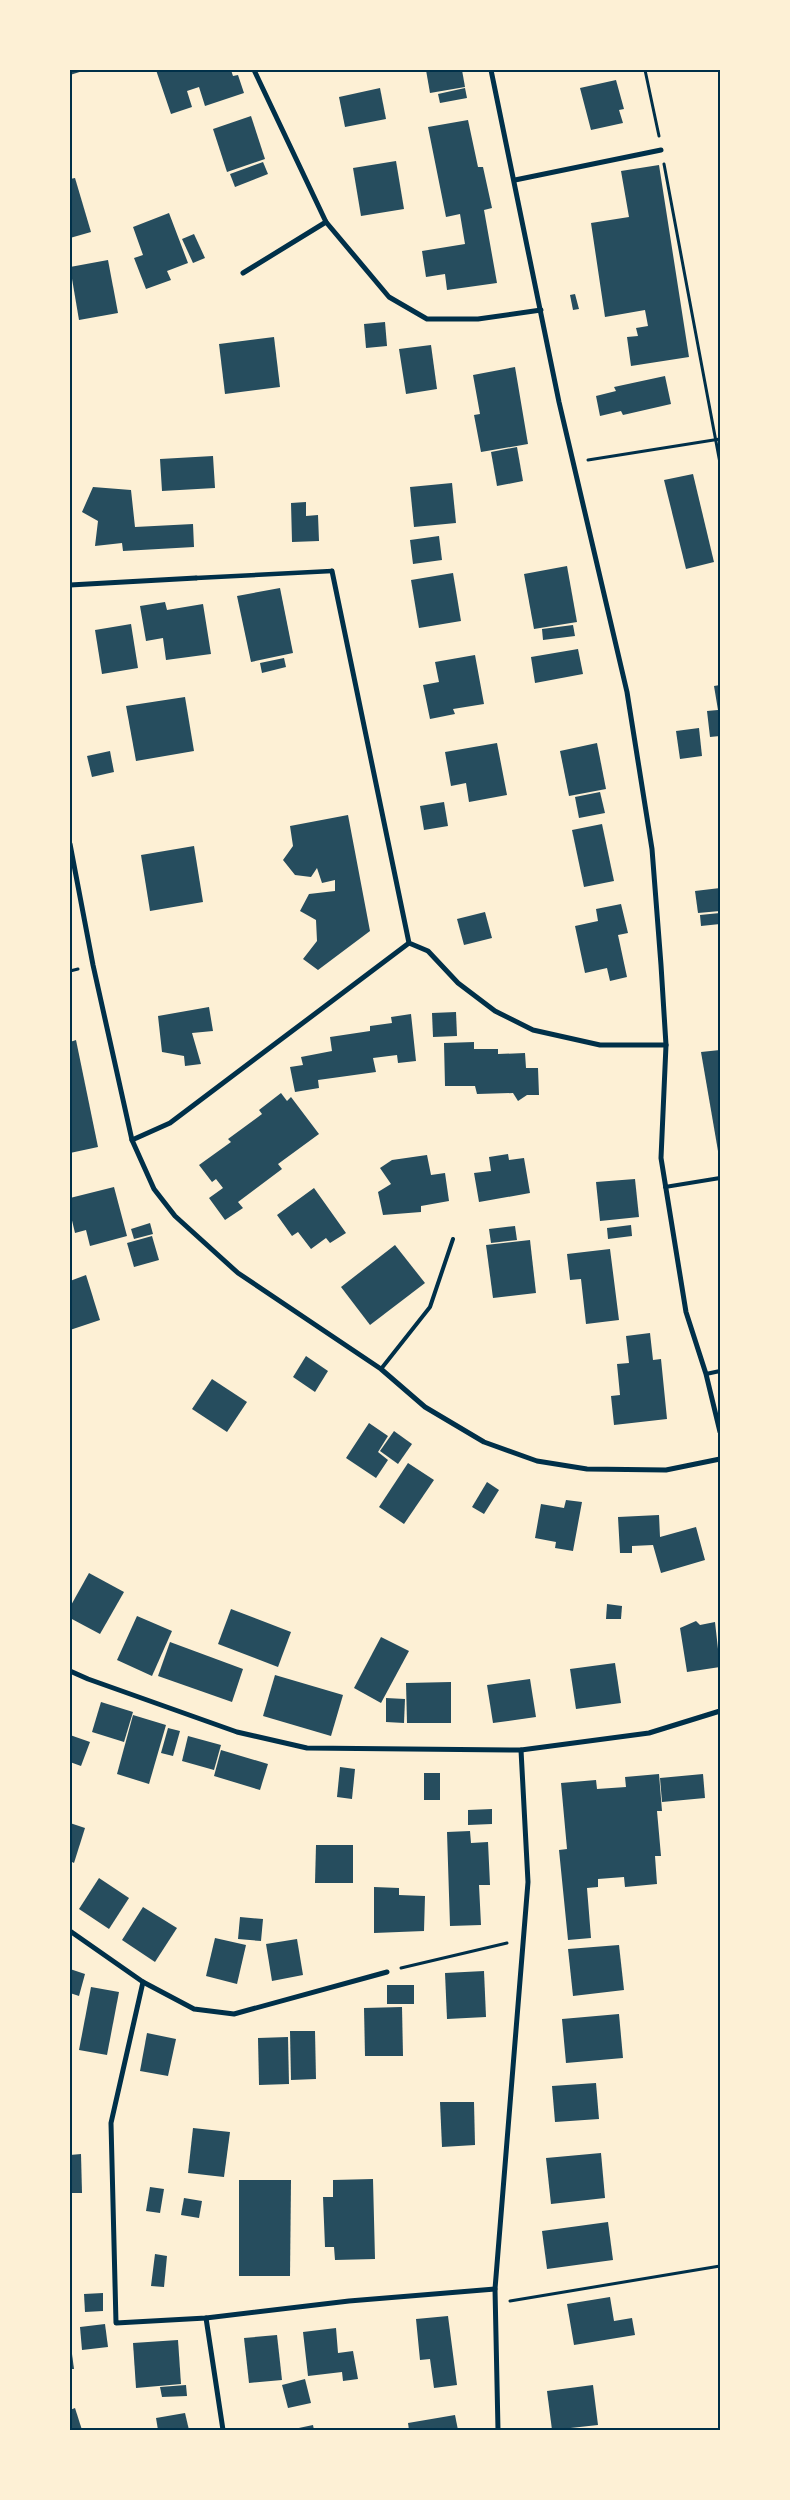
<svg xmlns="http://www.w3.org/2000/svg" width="790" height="2500" font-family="Inter,sans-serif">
<rect width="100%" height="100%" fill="#fdf0d5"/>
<!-- building -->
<g fill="#264d5e">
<polygon points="70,70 86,70 70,75"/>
<polygon points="156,70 231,70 233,76 238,75 244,93 205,106 199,87 187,91 192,107 171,114"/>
<polygon points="426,70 462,70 465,87 430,93"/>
<polygon points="616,80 624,109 619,110 623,123 591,130 580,88"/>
<polygon points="380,88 386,119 345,127 339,97"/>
<polygon points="465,88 467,98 440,103 438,94"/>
<polygon points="251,116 265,159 227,172 213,129"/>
<polygon points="468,120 478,167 483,167 492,208 484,210 497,283 447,290 445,274 426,277 422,251 465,244 460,214 446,217 428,127"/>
<polygon points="396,161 404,209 361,216 353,168"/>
<polygon points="263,162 268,174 235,187 230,174"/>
<polygon points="659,165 689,357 631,366 627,337 638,336 636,328 648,326 645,310 605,317 591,223 629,217 621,171"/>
<polygon points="75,178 91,232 70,238 70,179"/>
<polygon points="169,213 188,263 167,271 171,280 146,289 134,258 143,255 133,227"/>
<polygon points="194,234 205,258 193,263 182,239"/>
<polygon points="108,260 118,313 79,320 70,267"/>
<polygon points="575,294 579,309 573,310 570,295"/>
<polygon points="385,322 387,346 366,348 364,324"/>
<polygon points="274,337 280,387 225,394 219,344"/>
<polygon points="431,345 437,389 406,394 399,349"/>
<polygon points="515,367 528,444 481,452 474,415 480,414 473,375"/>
<polygon points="665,376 671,404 623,415 621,411 600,416 596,396 616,391 614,387"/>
<polygon points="517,447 523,481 497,486 491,452"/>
<polygon points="213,456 215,488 162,491 160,459"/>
<polygon points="693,474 714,562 686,569 664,480"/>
<polygon points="452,483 456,523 414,527 410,487"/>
<polygon points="93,487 131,490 135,527 193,524 194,547 123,551 122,543 95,546 98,521 82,512"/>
<polygon points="306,502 306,516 318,515 319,541 292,542 291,503"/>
<polygon points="439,536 442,560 413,564 410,540"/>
<polygon points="567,566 577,622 534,629 524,574"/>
<polygon points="453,573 461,621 419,628 411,580"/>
<polygon points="280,588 293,653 251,662 237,596"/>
<polygon points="165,602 167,610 203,604 211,654 166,660 163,638 146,641 140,606"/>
<polygon points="131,624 138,668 102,674 95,630"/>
<polygon points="573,625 575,636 543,640 542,629"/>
<polygon points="578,649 583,674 535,683 531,657"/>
<polygon points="475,655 484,704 453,709 455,714 430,719 423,685 439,682 435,662"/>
<polygon points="284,658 286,667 262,673 260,663"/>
<polygon points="720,685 720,736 710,737 707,711 718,710 714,686"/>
<polygon points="185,697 194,751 136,761 126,706"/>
<polygon points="699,728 702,756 680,759 676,731"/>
<polygon points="497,743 507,795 469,802 466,783 451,786 445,752"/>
<polygon points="597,743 606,789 569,796 560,751"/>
<polygon points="110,751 114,772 92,777 87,756"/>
<polygon points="600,792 605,813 579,818 575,797"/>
<polygon points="444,802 448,826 424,830 420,806"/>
<polygon points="348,815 370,931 318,970 303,959 317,941 316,920 300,911 309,894 335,891 335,880 322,883 317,868 311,877 295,875 283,860 293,846 290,826"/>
<polygon points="602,824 614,881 584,887 572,830"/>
<polygon points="194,846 203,902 150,911 141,855"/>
<polygon points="720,888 720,911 698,913 695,891"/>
<polygon points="621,904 628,933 618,935 627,977 610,981 607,968 585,973 575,926 598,921 596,909"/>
<polygon points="485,912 492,938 464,945 457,919"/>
<polygon points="720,913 720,924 701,926 700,915"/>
<polygon points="209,1007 213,1031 192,1033 201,1064 185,1066 184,1056 162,1052 158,1016"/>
<polygon points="456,1012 457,1036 433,1037 432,1013"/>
<polygon points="411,1014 416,1061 398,1063 397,1055 373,1058 376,1072 318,1080 319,1088 295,1092 290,1067 303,1065 301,1057 332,1051 330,1037 370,1031 370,1026 392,1023 391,1017"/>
<polygon points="76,1040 98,1147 70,1153 70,1042"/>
<polygon points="474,1042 474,1049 498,1049 498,1054 525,1053 526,1068 538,1068 539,1095 527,1095 518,1101 513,1093 477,1094 475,1086 445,1086 444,1043"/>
<polygon points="720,1050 720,1151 718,1151 701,1052"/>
<polygon points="281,1093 287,1101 291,1097 319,1134 278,1164 282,1169 238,1202 243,1208 225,1220 209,1198 223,1188 216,1179 212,1182 199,1165 231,1142 228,1139 262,1114 259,1110"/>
<polygon points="508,1154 509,1160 524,1158 530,1193 479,1202 474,1173 491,1171 489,1157"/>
<polygon points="427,1155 431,1175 445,1173 449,1201 421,1206 421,1212 383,1215 378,1192 391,1184 380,1168 392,1160"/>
<polygon points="635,1179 639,1217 600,1221 596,1182"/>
<polygon points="114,1187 127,1236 90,1246 86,1230 75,1233 70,1212 70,1198"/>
<polygon points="314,1188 346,1233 330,1243 326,1238 311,1249 298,1232 292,1236 277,1215"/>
<polygon points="150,1223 153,1234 134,1239 131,1229"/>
<polygon points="631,1225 632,1236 608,1239 607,1228"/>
<polygon points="515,1226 517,1240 491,1243 489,1229"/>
<polygon points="152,1236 159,1260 134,1267 127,1243"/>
<polygon points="530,1240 536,1293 493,1298 486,1245"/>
<polygon points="395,1245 425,1283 370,1325 341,1287"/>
<polygon points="610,1249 619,1320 586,1324 581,1279 570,1280 567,1254"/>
<polygon points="86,1275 100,1320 70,1330 70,1281"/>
<polygon points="650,1333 653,1360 661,1359 667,1419 614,1425 611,1396 620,1395 617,1364 629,1363 626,1336"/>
<polygon points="306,1356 328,1371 315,1392 293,1377"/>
<polygon points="212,1379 247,1402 227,1432 192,1409"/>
<polygon points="369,1423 388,1436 378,1452 388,1460 376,1478 346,1458"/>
<polygon points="394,1431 412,1444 398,1464 380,1451"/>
<polygon points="408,1463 434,1480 404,1524 379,1507"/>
<polygon points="487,1482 499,1490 484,1514 472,1507"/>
<polygon points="566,1500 582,1502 573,1551 555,1548 556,1542 535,1538 541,1504 564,1508"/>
<polygon points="659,1515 660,1537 696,1527 705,1560 661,1573 653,1545 632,1546 632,1553 620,1553 618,1517"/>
<polygon points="89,1573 124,1592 100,1634 70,1618 70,1607"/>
<polygon points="607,1604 622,1606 621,1619 606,1619"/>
<polygon points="231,1609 291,1632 278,1667 218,1644"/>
<polygon points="137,1616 172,1631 152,1676 117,1660"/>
<polygon points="696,1621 700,1625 715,1622 720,1667 687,1672 680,1628"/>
<polygon points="381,1637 409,1651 381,1703 354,1688"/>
<polygon points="170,1642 243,1669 232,1702 158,1676"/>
<polygon points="615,1663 621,1703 576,1709 570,1669"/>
<polygon points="275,1675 343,1695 331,1736 263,1716"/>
<polygon points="530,1679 536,1717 493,1723 487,1685"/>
<polygon points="451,1682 451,1723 407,1723 406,1683"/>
<polygon points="386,1698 405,1699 404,1723 386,1722"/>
<polygon points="101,1702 133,1712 124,1742 92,1732"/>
<polygon points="133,1715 166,1725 149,1784 117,1774"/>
<polygon points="168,1728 180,1731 173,1756 161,1753"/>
<polygon points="70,1735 90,1742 81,1766 70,1762"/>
<polygon points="188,1736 221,1745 214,1770 182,1761"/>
<polygon points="221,1750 268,1764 260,1790 214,1776"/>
<polygon points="340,1767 355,1769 352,1799 337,1797"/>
<rect x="424" y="1773" width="16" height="27"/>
<polygon points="659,1774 662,1811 657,1811 661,1856 655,1856 657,1884 625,1887 624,1877 598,1879 598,1887 587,1888 591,1938 568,1940 559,1850 567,1849 561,1783 596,1780 597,1789 626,1787 625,1777"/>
<polygon points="703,1774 705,1798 662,1802 660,1778"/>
<polygon points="492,1809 492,1824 468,1825 468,1810"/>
<polygon points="70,1823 85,1828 74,1863 70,1861"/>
<polygon points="470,1831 471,1843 488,1842 490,1885 479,1885 481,1925 450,1926 447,1832"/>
<polygon points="316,1845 353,1845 353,1883 315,1883"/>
<polygon points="99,1878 129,1898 109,1929 79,1909"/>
<polygon points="374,1887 399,1888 399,1895 425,1896 424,1931 374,1933"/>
<polygon points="143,1907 177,1928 155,1962 122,1940"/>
<polygon points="240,1917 263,1919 261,1941 238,1939"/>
<polygon points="215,1938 246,1945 237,1984 206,1976"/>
<polygon points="297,1939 303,1975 272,1981 266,1944"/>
<polygon points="619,1945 624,1990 573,1996 568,1949"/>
<polygon points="70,1969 85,1974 79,1996 70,1993"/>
<polygon points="484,1971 486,2017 447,2019 445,1973"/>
<rect x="387" y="1985" width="27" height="19"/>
<polygon points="91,1987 119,1992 107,2055 79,2050"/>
<polygon points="402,2007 403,2056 365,2056 364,2008"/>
<polygon points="619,2014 623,2058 566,2063 562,2019"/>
<polygon points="290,2031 315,2031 316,2079 291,2080"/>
<polygon points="147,2033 176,2039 168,2076 140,2071"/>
<polygon points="288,2037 289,2084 259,2085 258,2038"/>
<polygon points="596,2083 599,2119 555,2122 552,2086"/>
<polygon points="440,2102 474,2102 475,2145 442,2147"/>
<polygon points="193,2128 230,2132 224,2177 188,2173"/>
<polygon points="601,2153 605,2198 551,2204 546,2158"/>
<polygon points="81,2154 82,2193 70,2193 70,2155"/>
<polygon points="373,2179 375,2259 335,2260 334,2247 325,2247 323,2197 333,2197 333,2180"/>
<polygon points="239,2180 291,2180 290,2276 239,2276"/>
<polygon points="150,2187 164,2189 160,2213 146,2211"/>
<polygon points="184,2198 202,2201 199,2218 181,2215"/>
<polygon points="608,2222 613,2260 547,2269 542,2231"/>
<polygon points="155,2254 167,2256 164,2287 151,2286"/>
<polygon points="103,2293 103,2311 85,2312 84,2294"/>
<polygon points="610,2297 614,2321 632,2318 635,2335 574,2345 567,2304"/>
<polygon points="448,2316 457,2385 434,2388 430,2359 420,2360 416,2319"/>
<polygon points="105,2324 108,2347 82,2350 80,2327"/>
<polygon points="336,2328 338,2353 353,2351 358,2379 343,2381 342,2372 308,2376 303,2332"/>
<polygon points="277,2335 282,2380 249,2383 244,2338"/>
<polygon points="178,2340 181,2384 136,2388 133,2343"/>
<polygon points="70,2354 72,2354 74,2369 70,2369"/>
<polygon points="305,2379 311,2403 288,2408 282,2385"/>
<polygon points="186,2385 187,2396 162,2397 160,2387"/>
<polygon points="593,2385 598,2425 552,2430 547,2391"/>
<polygon points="75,2408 82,2430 70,2430 70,2410"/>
<polygon points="185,2413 189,2430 158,2430 156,2418"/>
<polygon points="455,2415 458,2430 409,2430 408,2423"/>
<polygon points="313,2425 314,2430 294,2430 294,2429"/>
</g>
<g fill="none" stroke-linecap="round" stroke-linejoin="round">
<!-- path -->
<g stroke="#003049" stroke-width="3">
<polyline points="645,70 659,136"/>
<polyline points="664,164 720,463"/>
<polyline points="588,460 720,439"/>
<polyline points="70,971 78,969"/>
<polyline points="401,1968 507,1943"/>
<polyline points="510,2301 720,2266"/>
</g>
<!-- service -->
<g stroke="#003049" stroke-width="4">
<polyline points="665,1187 720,1178"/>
<polyline points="381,1369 430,1307 453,1239"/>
<polyline points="706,1374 720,1371"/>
</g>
<!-- pedestrian -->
<polyline stroke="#003049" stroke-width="4.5" points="196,578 332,571"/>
<!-- minor -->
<g stroke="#003049" stroke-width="5">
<polyline points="254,70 326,222 389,297 427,319 478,319 541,310"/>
<polyline points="491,70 559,402 627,692 652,849 661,965 666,1045 661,1158 686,1312 706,1374 720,1432"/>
<polyline points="515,180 661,150"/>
<polyline points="243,273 326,222"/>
<polyline points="332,571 409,943 428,951 458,983 495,1011 533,1030 600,1045 666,1045"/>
<polyline points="70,585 196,578"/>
<polyline points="70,844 93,965 132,1140 154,1189 175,1216 238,1273 381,1369 425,1407 484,1442 537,1461 587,1469 666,1470 720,1459"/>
<polyline points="132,1140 170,1123 409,943"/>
<polyline points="70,1671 88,1679 237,1732 307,1748 521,1750 649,1733 720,1711"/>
<polyline points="70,1931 143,1982 194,2009 234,2014 387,1972"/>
<polyline points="143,1982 111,2123 116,2323 206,2318 349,2301 495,2289"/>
<polyline points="206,2318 223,2430"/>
<polyline points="498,2430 495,2289 528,1882 521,1750"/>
</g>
</g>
<!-- border -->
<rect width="790" height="2500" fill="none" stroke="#fdf0d5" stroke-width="142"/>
<rect x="71" y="71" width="648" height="2358" fill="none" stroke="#003049" stroke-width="2"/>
</svg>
